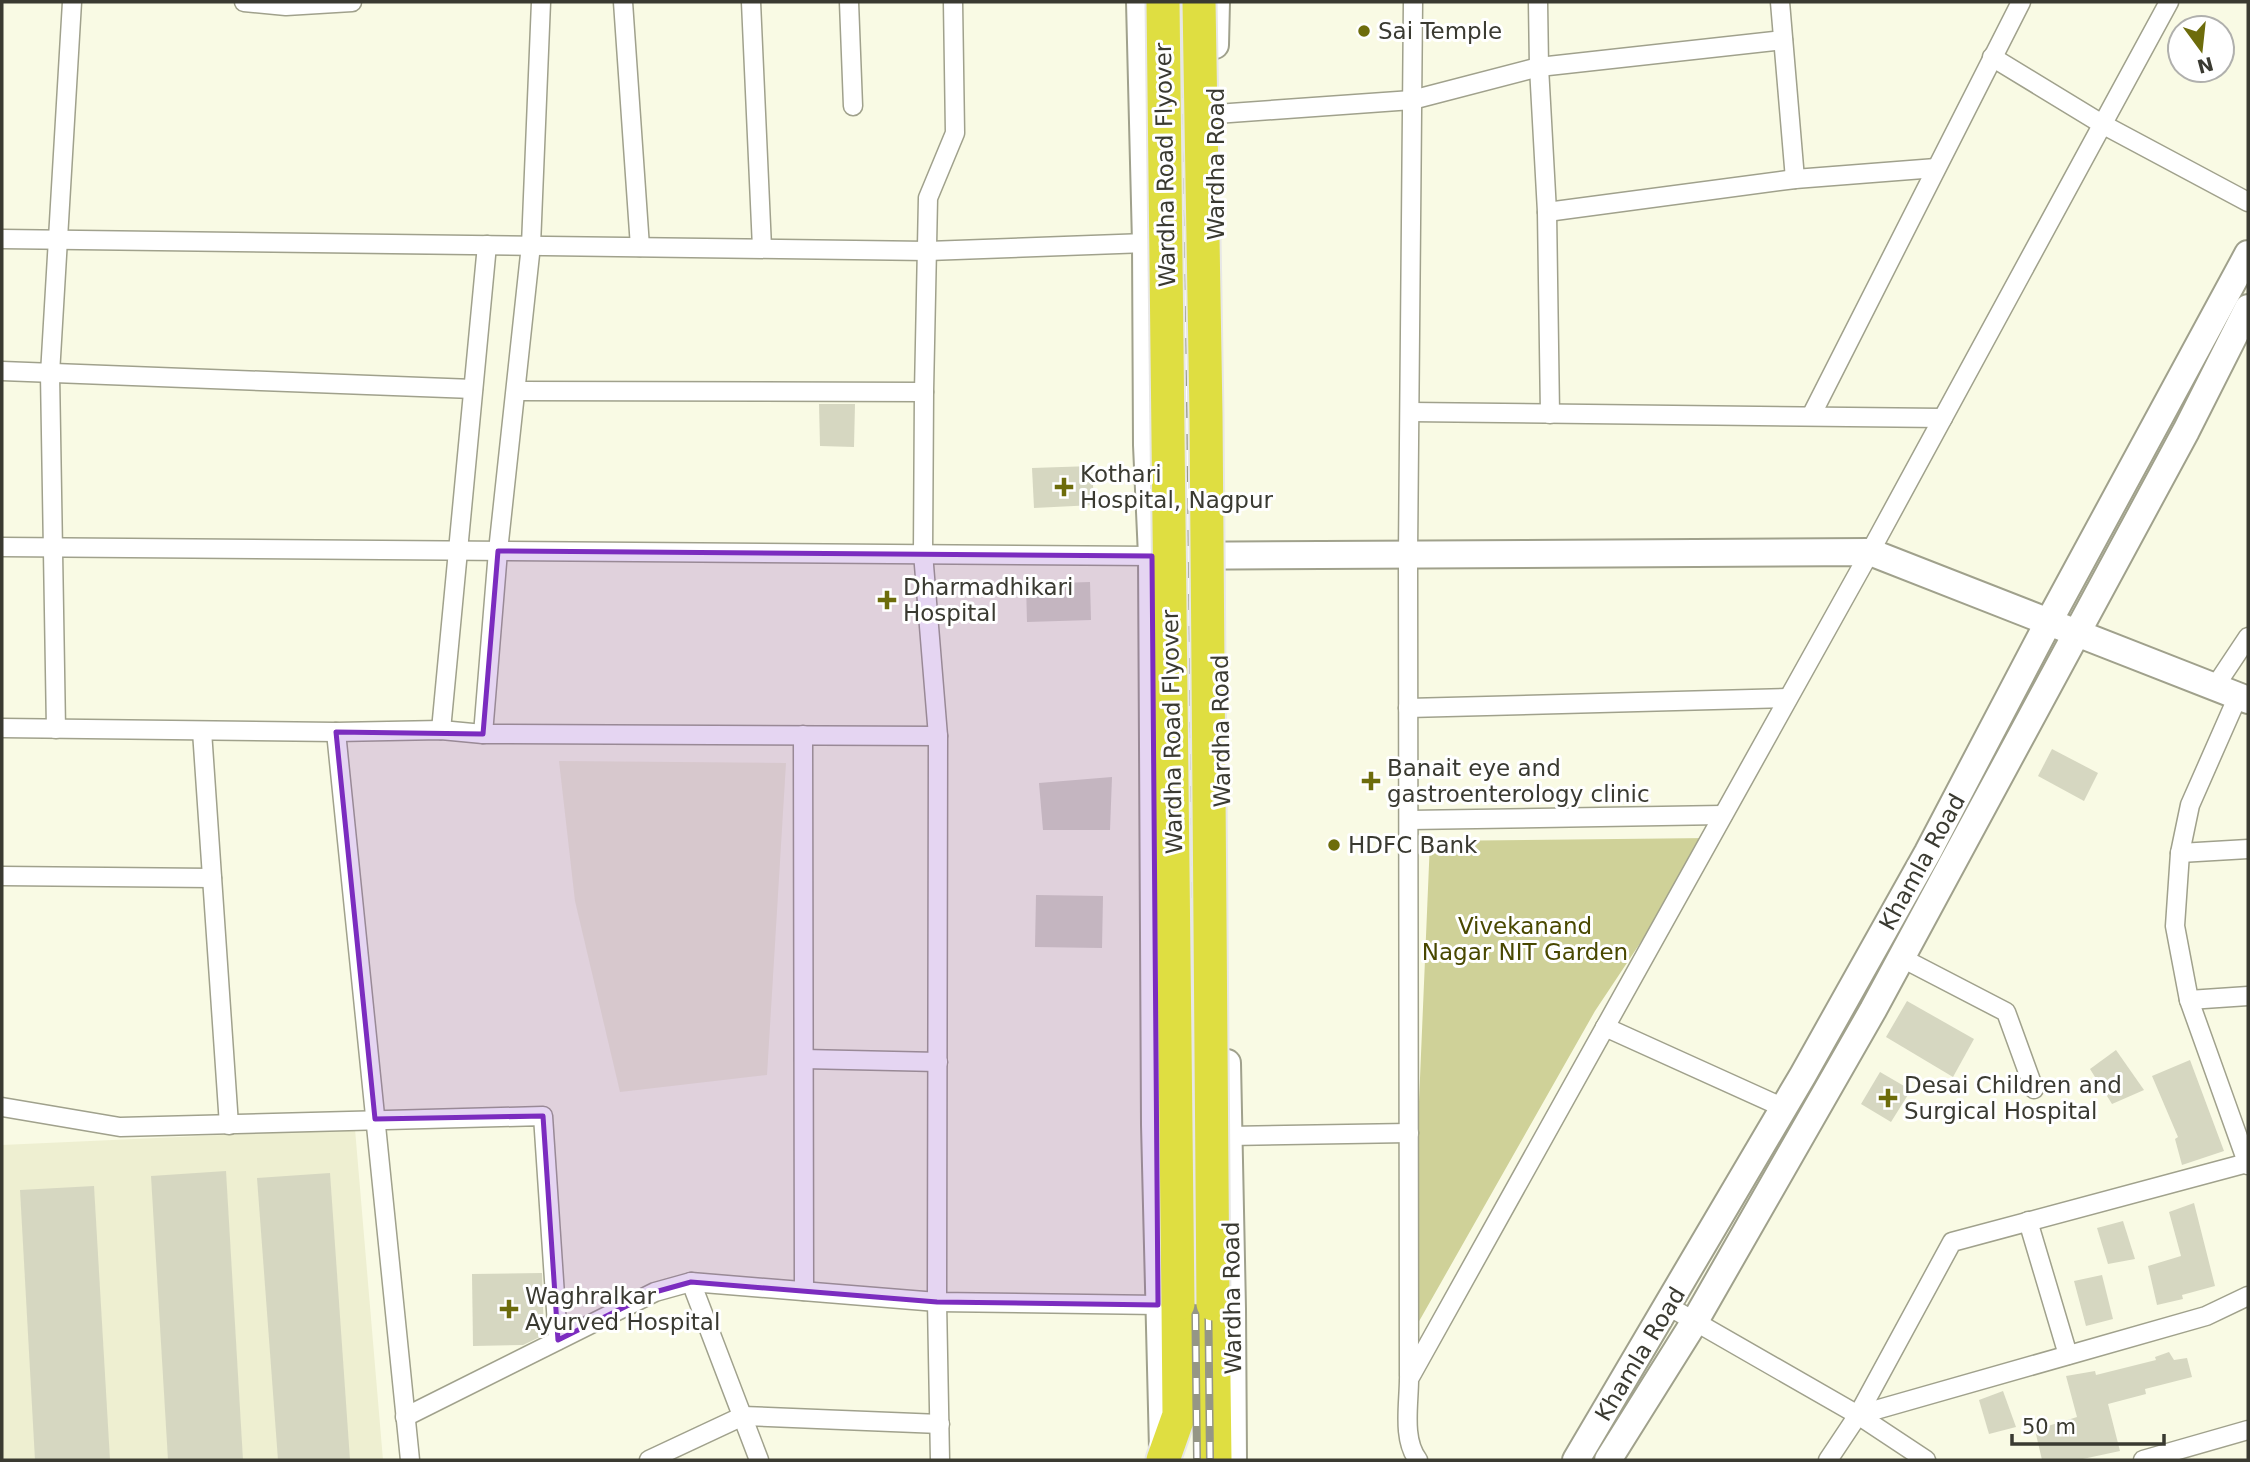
<svg xmlns="http://www.w3.org/2000/svg" width="2250" height="1462" font-family="'DejaVu Sans',sans-serif">
<rect width="100%" height="100%" fill="#f9fae4"/>
<!-- built -->
<g fill="#eeefd1">
<polygon points="559,761 786,763 767,1075 620,1092 575,901"/>
<polygon points="355,1129 383,1460 2,1460 2,1145"/>
</g>
<!-- green -->
<polygon fill="#cfd198" points="1710,838 1595,1011 1409,1339 1430,841"/>
<!-- building -->
<g fill="#d6d7c1">
<polygon points="819,404 855,404 854,447 820,446"/>
<polygon points="1092,466 1094,505 1034,508 1032,468"/>
<polygon points="1090,582 1091,620 1027,622 1026,584"/>
<polygon points="2052,749 2098,773 2084,801 2038,776"/>
<polygon points="1112,777 1110,830 1043,830 1039,783"/>
<polygon points="1036,895 1103,896 1102,948 1035,947"/>
<polygon points="1907,1001 1974,1039 1953,1077 1886,1037"/>
<polygon points="2116,1050 2144,1090 2112,1104 2090,1069"/>
<polygon points="2190,1060 2224,1151 2182,1165 2175,1139 2178,1137 2152,1076"/>
<polygon points="1880,1072 1911,1090 1891,1122 1861,1104"/>
<polygon points="226,1171 243,1460 168,1460 151,1176"/>
<polygon points="330,1173 350,1460 278,1460 257,1178"/>
<polygon points="94,1186 110,1460 35,1460 20,1190"/>
<polygon points="2194,1203 2215,1286 2182,1295 2183,1299 2157,1305 2148,1266 2181,1256 2169,1212"/>
<polygon points="2123,1221 2135,1259 2108,1264 2097,1228"/>
<polygon points="542,1273 544,1335 523,1345 473,1346 472,1274"/>
<polygon points="2102,1275 2113,1319 2086,1326 2074,1281"/>
<polygon points="2169,1352 2174,1360 2187,1358 2192,1377 2145,1389 2146,1394 2108,1404 2120,1451 2078,1460 2042,1460 2035,1430 2077,1417 2066,1376 2095,1371 2096,1375 2156,1360 2155,1357"/>
<polygon points="2003,1391 2016,1427 1989,1434 1979,1400"/>
</g>
<g fill="none" stroke-linecap="round" stroke-linejoin="round">
<defs>
<g id="street">
<polyline points="244,2 286,6 352,2"/>
<polyline points="623,2 640,247"/>
<polyline points="751,2 762,248"/>
<polyline points="849,2 853,106"/>
<polyline points="1538,2 1539,67 1547,212 1550,414"/>
<polyline points="1780,2 1795,179"/>
<polyline points="1992,57 2102,124 2248,202"/>
<polyline points="1216,114 1412,100 1539,67 1783,40"/>
<polyline points="1547,212 1795,179 1936,168"/>
<polyline points="2,239 928,251 1146,243"/>
<polyline points="2,371 473,389"/>
<polyline points="516,391 924,392"/>
<polyline points="1410,412 1943,418"/>
<polyline points="1811,416 2021,2"/>
<polyline points="2,547 1152,556"/>
<polyline points="2214,688 2248,637"/>
<polyline points="2238,696 2190,805 2180,853 2175,926 2189,1000 2248,1165"/>
<polyline points="1408,708 1788,698"/>
<polyline points="2,728 336,732 441,730 483,734 938,736"/>
<polyline points="56,729 50,374 72,2"/>
<polyline points="441,730 487,245"/>
<polyline points="202,731 229,1125"/>
<polyline points="336,732 410,1460"/>
<polyline points="483,734 498,551 531,245 541,2"/>
<polyline points="803,735 804,1291"/>
<polyline points="1409,820 1723,815"/>
<polyline points="2180,853 2248,849"/>
<polyline points="2,876 212,878"/>
<polyline points="1900,957 2006,1012 2034,1089"/>
<polyline points="2189,1000 2248,996"/>
<polyline points="1605,1027 1784,1108"/>
<polyline points="804,1059 938,1062"/>
<polyline points="2,1107 120,1127 543,1116 558,1340"/>
<polyline points="1229,1136 1409,1133"/>
<polyline points="2028,1221 2068,1355"/>
<polyline points="691,1282 759,1460"/>
<polyline points="1668,1306 1858,1415 1926,1460"/>
<polyline points="1409,1376 1408,554 1413,2"/>
<polyline points="1858,1415 2206,1316 2248,1296"/>
<polyline points="405,1417 655,1292 691,1282 937,1302 1158,1305"/>
<polyline points="649,1460 743,1416 940,1424"/>
<polyline points="940,1460 937,1302 938,736 923,553 924,392 928,198 955,133 953,2"/>
<path d="M 1418,1460 C 1402,1439 1409,1405 1409,1379 L 1870,552 L 2169,2"/>
<polyline points="1828,1460 1858,1415 1952,1242 2247,1163"/>
<polyline points="2143,1460 2248,1430"/>
</g>
<g id="secondary">
<polyline points="1140,2 1146,243 1147,445 1152,556 1155,1125 1163,1449"/>
<polyline points="1215,45 1216,2"/>
<polyline points="1152,556 1870,552 2248,700"/>
<polyline points="1227,1063 1232,1309 1233,1460"/>
<polyline points="1576,1460 1803,1075 1928,852 2048,623 2248,254"/>
<polyline points="1608,1460 1695,1321 1873,1010 2186,431 2248,308"/>
</g>
<g id="highway">
<polyline points="1213,1304 1215,1460"/>
<polyline points="1163,1460 1179,1415 1178,1304"/>
</g>
</defs>
<!-- street casing -->
<use href="#street" stroke="#a0a18c" stroke-width="21"/>
<!-- secondary casing -->
<use href="#secondary" stroke="#a0a18c" stroke-width="30"/>
<!-- highway casing -->
<use href="#highway" stroke="#e7e7e6" stroke-width="37"/>
<!-- street -->
<use href="#street" stroke="#fff" stroke-width="18"/>
<!-- secondary -->
<use href="#secondary" stroke="#fff" stroke-width="26"/>
<!-- highway -->
<use href="#highway" stroke="#dfde41" stroke-width="33"/>
<defs>
<g id="rail">
<polyline points="1181,2 1197,1460"/>
<polyline points="1194,2 1210,1460"/>
</g>
</defs>
<!-- rail casing -->
<use href="#rail" stroke="#959686" stroke-width="8"/>
<!-- rail -->
<use href="#rail" stroke="#fff" stroke-width="5" stroke-dasharray="16" stroke-linecap="butt"/>
<defs>
<g id="highway-bridge">
<polyline points="1163,2 1178,1304"/>
<polyline points="1199,2 1206,415 1213,1304"/>
</g>
</defs>
<!-- highway-bridge casing -->
<use href="#highway-bridge" stroke="#e7e7e6" stroke-width="37" stroke-linecap="butt"/>
<!-- highway-bridge -->
<use href="#highway-bridge" stroke="#dfde41" stroke-width="33"/>
</g>
<!-- marked area -->
<path fill="#7b2cbf" fill-opacity="0.2" stroke="#7b2cbf" stroke-width="5" stroke-linejoin="round" d="M 498,551 L 1152,556 L 1158,1305 L 937,1302 L 691,1282 L 655,1292 L 558,1340 L 543,1116 L 375,1119 L 336,732 L 483,734 Z"/>
<!-- markers -->
<g fill="#6d6c0b" stroke="#fff" stroke-width="2.5">
<circle cx="1364" cy="31" r="7"/>
<path d="M1060.5 476.5h7v7h7v7h-7v7h-7v-7h-7v-7h7z"/>
<path d="M883.5 589.5h7v7h7v7h-7v7h-7v-7h-7v-7h7z"/>
<path d="M1367.5 770.5h7v7h7v7h-7v7h-7v-7h-7v-7h7z"/>
<circle cx="1334" cy="845" r="7"/>
<path d="M1884.5 1087.5h7v7h7v7h-7v7h-7v-7h-7v-7h7z"/>
<path d="M505.5 1298.5h7v7h7v7h-7v7h-7v-7h-7v-7h7z"/>
</g>
<g text-anchor="middle" dominant-baseline="central" stroke-width="6" stroke-linejoin="round" paint-order="stroke">
<!-- poi labels -->
<g font-size="23" fill="#3a3a31" stroke="#fff" text-anchor="start">
<text x="1378" y="31">Sai Temple</text>
<text x="1080" y="474">Kothari<tspan x="1080" dy="26">Hospital, Nagpur</tspan></text>
<text x="903" y="587">Dharmadhikari<tspan x="903" dy="26">Hospital</tspan></text>
<text x="1387" y="768">Banait eye and<tspan x="1387" dy="26">gastroenterology clinic</tspan></text>
<text x="1348" y="845">HDFC Bank</text>
<text x="1904" y="1085">Desai Children and<tspan x="1904" dy="26">Surgical Hospital</tspan></text>
<text x="525" y="1296">Waghralkar<tspan x="525" dy="26">Ayurved Hospital</tspan></text>
</g>
<!-- street labels -->
<g font-size="23" fill="#3a3a31" stroke="#fff">
<text transform="translate(1216 164) rotate(-90)">Wardha Road</text>
<text transform="translate(1165 165) rotate(-91)">Wardha Road Flyover</text>
<text transform="translate(1221 731) rotate(-91)">Wardha Road</text>
<text transform="translate(1172 732) rotate(-91)">Wardha Road Flyover</text>
<text transform="translate(1922 862) rotate(-61)">Khamla Road</text>
<text transform="translate(1232 1298) rotate(-91)">Wardha Road</text>
<text transform="translate(1640 1354) rotate(-59)">Khamla Road</text>
</g>
<!-- park labels -->
<g font-size="23" fill="#494800" stroke="#fff">
<text x="1525" y="926">Vivekanand<tspan x="1525" dy="26">Nagar NIT Garden</tspan></text>
</g>
</g>
<!-- border -->
<rect width="2250" height="1462" fill="none" stroke="#3a3a31" stroke-width="7"/>
<!-- north arrow -->
<g transform="translate(2201 49) rotate(165)"><circle r="33" fill="#ffffff" stroke="#b0b0ad" stroke-width="2"/>
<path d="M0-5L12 26L0 18L-12 26Z" fill="#6d6c0b"/>
<text y="-10" font-size="19" font-weight="bold" text-anchor="middle" fill="#3a3a31">N</text>
</g>
<!-- scale -->
<path d="M2012 1434v10h152v-10" fill="none" stroke="#3a3a31" stroke-width="3.5"/>
<text x="2022" y="1434" font-size="21" fill="#3a3a31" stroke="#ffffff" stroke-width="5" paint-order="stroke">50 m</text>
</svg>
